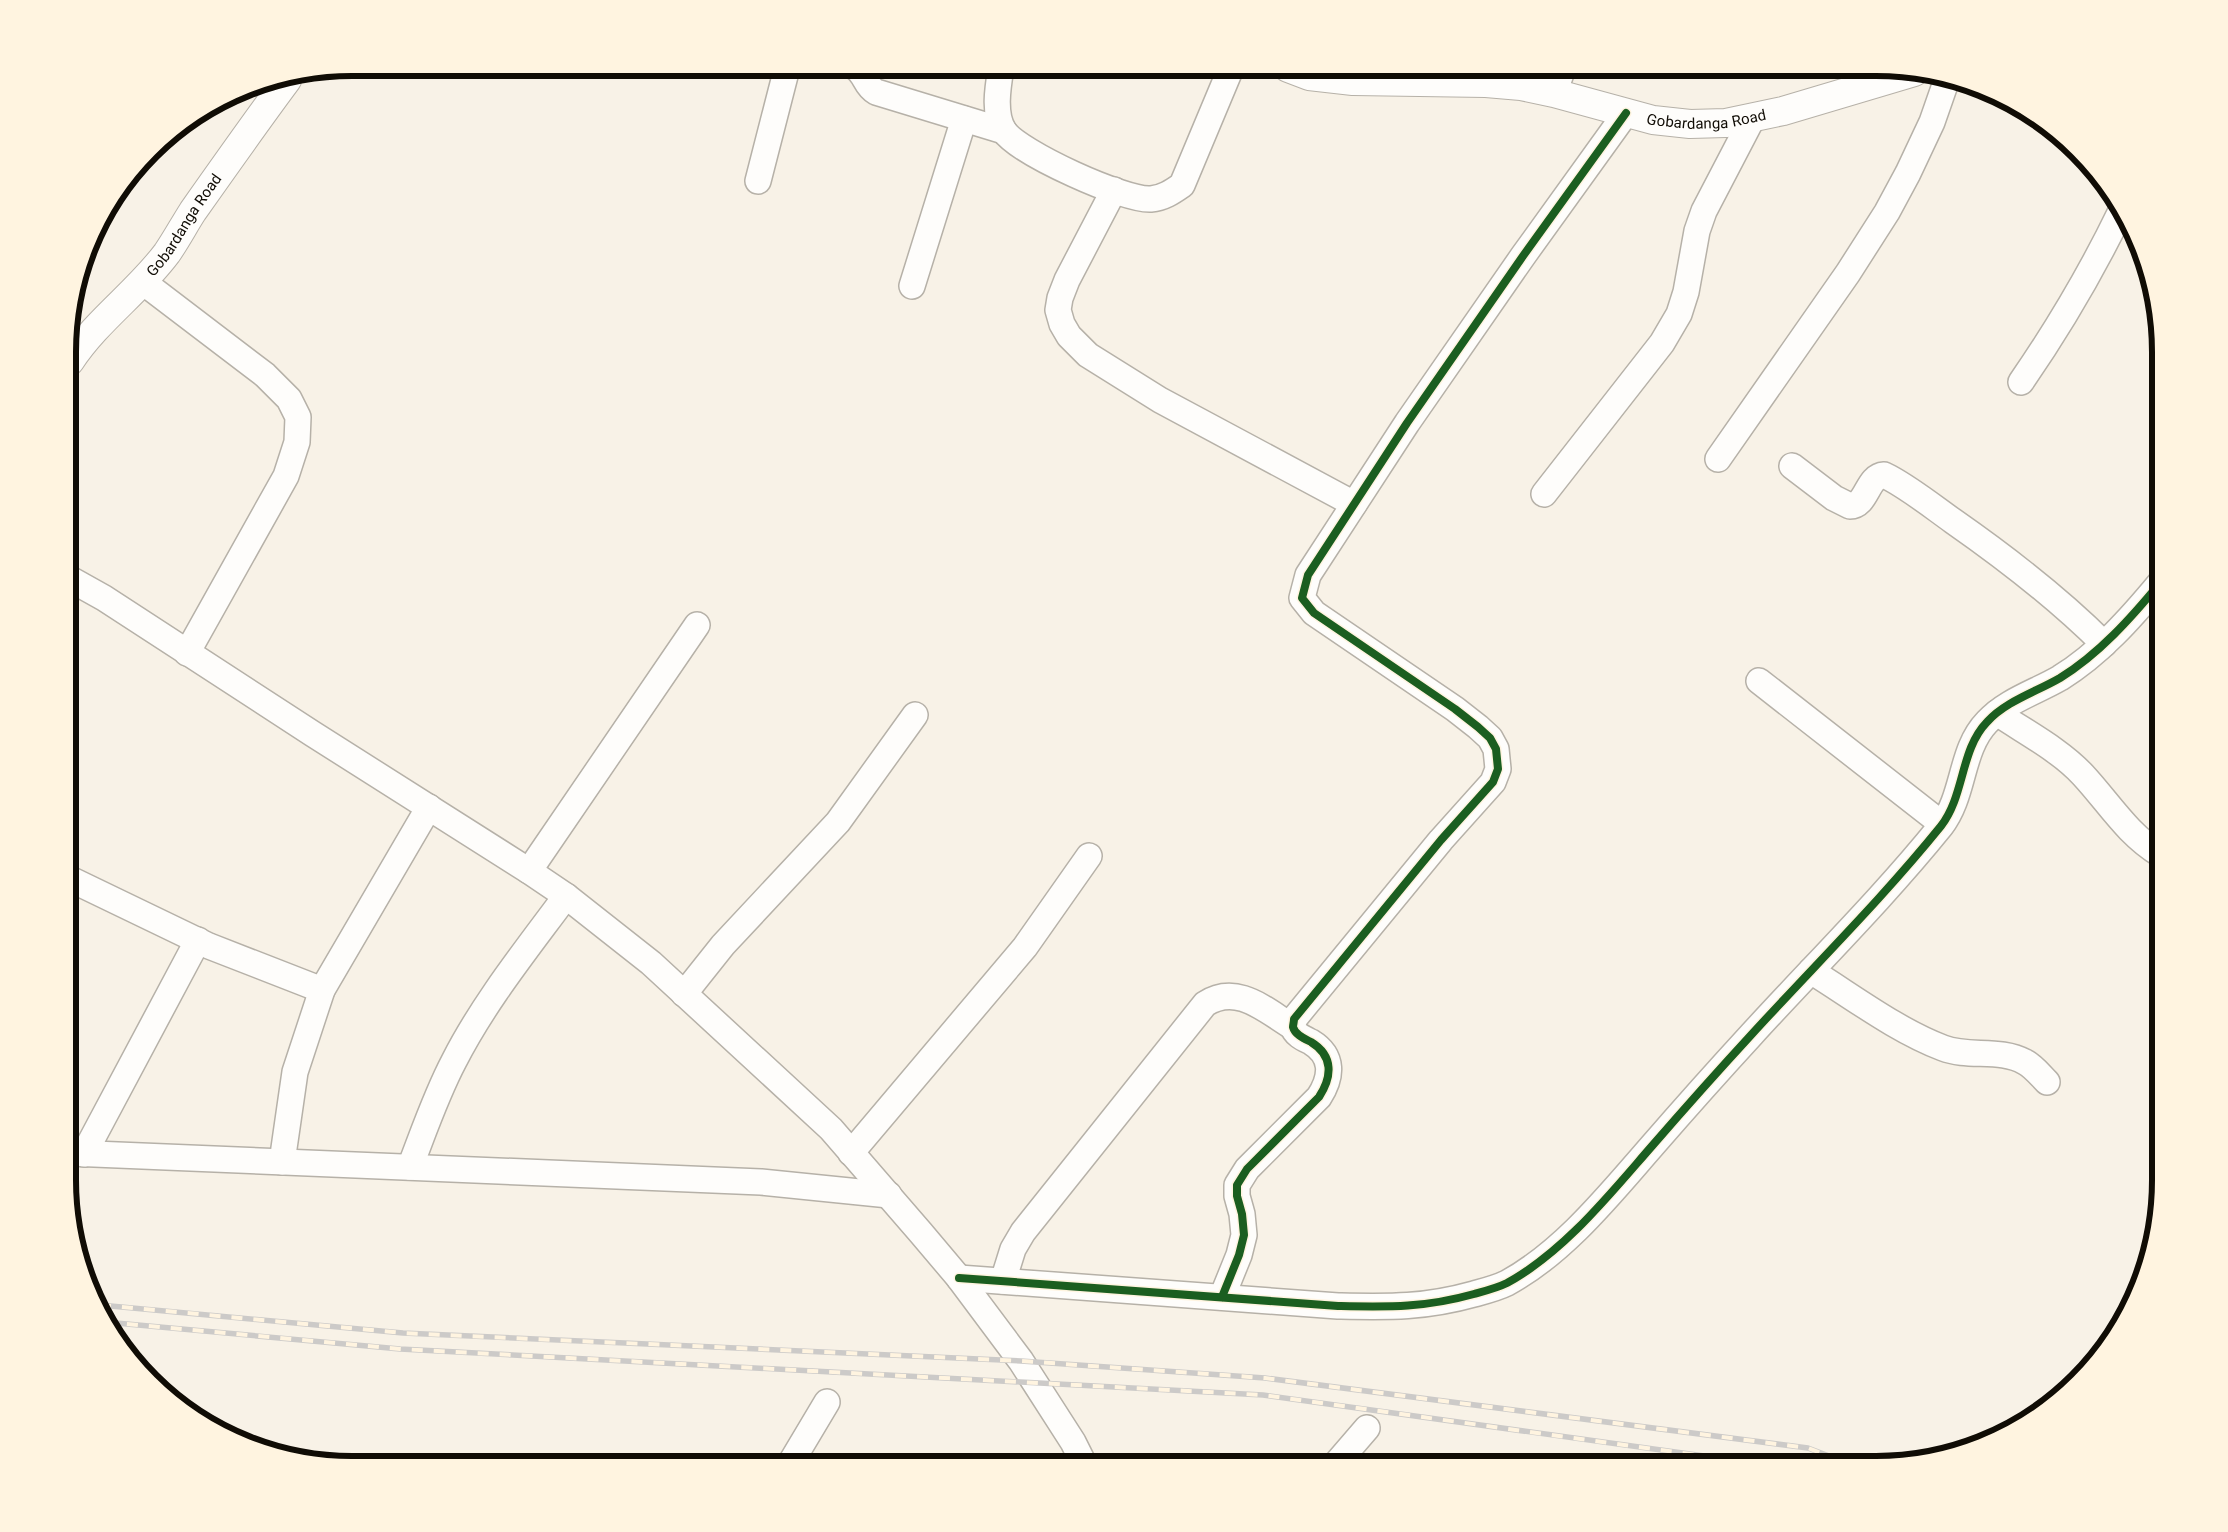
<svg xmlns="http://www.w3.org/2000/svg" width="2228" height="1532" font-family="Roboto,sans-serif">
<rect width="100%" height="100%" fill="#f8f2e7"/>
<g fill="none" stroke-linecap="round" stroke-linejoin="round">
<defs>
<g id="minor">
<path d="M 856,68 C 866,75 865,86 876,92 L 1004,131"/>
<path d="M 1001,68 C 998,86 993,114 1004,131 C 1019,153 1125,201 1151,199 C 1163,198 1172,192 1182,185 L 1231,68"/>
<polyline points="1854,89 1857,68"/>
<polyline points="1554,93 1563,68"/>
<polyline points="758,181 787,68"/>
<polyline points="1114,190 1067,280 1060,298 1058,310 1062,324 1069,336 1088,355 1160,400 1354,504"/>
<polyline points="143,282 265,375 289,399 298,417 297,442 286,476 187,653"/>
<polyline points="912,286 964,119"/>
<path d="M 2021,382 C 2059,327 2092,271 2121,211"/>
<polyline points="1718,459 1848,273 1887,212 1908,173 1932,122 1947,79"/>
<path d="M 1792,466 L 1834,498 L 1850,506 C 1867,506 1867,476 1884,475 L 1890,478 C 1912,490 1932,506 1953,521 C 2006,558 2058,598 2104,644"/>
<polyline points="1544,494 1662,343 1679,314 1686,292 1697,231 1704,211 1753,117"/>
<polyline points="70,579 104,598 313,734 529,871 566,896 651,963 831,1129 921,1233 959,1278 1021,1361 1073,1442 1084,1464"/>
<polyline points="1759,681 1942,824"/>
<path d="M 1997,713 C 2025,732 2060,750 2083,775 C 2109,803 2127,834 2160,854"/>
<polyline points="529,871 697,625"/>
<polyline points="70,879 209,946 322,990"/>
<path d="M 1811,971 C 1853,997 1896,1030 1943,1048 C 1969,1058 2000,1048 2025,1062 C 2033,1066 2040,1075 2047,1082"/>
<polyline points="684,994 723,945 838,822 915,715"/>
<polyline points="70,1153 761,1182 889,1195"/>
<polyline points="851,1153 1025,947 1089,856"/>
<polyline points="84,1154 198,940"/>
<polyline points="282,1162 295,1072 322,990 429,807"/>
<path d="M 410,1167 C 424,1131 436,1095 454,1061 C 484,1002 527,949 566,896"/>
<path d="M 959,1278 L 1338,1306 C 1389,1307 1424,1308 1474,1294 C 1485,1291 1497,1288 1507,1283 C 1564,1252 1610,1194 1652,1146 C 1685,1108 1718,1071 1752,1034 C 1815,965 1882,899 1941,826 C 1965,795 1960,750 1987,722 C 2006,701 2036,692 2060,678 C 2099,654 2131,618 2160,583"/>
<path d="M 1003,1281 L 1013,1249 L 1023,1232 L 1205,1004 C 1237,983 1265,1010 1293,1027"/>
<path d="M 1222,1297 L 1239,1255 L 1244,1235 L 1242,1214 L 1237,1196 L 1237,1185 L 1247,1169 L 1319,1097 C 1332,1077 1334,1056 1311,1042 C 1305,1039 1295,1035 1293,1027 C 1293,1025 1294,1022 1294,1019 L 1441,840 L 1493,782 L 1498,769 L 1496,749 L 1490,738 L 1478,727 L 1455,709 L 1314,613 L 1302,598 L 1308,575 L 1407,423 L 1523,256 L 1626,113"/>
<polyline points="790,1464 827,1402"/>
<polyline points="1336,1464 1367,1428"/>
</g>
<g id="major">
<path id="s1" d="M 1288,68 L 1309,76 L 1353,81 L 1486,83 L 1521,86 L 1554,93 L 1653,120 L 1690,124 L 1726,123 L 1783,111 L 1914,72"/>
<path id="s2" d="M 70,361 C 97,320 138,292 167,253 C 176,240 184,225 193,211 C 224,167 255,123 287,80"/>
</g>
</defs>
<!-- minor casing -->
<use href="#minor" stroke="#b6b1a8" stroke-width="28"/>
<!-- major casing -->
<use href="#major" stroke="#b6b1a8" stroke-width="30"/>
<!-- minor -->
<use href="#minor" stroke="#fefdfb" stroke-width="25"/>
<!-- major -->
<use href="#major" stroke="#fefdfb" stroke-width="28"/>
<defs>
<g id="rail">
<polyline points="100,1305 403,1333 1021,1361 1265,1378 1808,1448 1850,1464"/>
<polyline points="105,1322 400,1349 1263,1395 1762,1464"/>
</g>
</defs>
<!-- rail casing -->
<use href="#rail" stroke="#cccac8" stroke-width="5.5"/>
<!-- rail -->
<use href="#rail" stroke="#fff4e0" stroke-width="4" stroke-dasharray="11" stroke-linecap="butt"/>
<defs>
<g id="cycleway">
<path d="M 959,1278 L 1338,1306 C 1389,1307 1424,1308 1474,1294 C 1485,1291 1497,1288 1507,1283 C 1564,1252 1610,1194 1652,1146 C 1685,1108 1718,1071 1752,1034 C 1815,965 1882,899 1941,826 C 1965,795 1960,750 1987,722 C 2006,701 2036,692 2060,678 C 2099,654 2131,618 2160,583"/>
<path d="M 1222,1297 L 1239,1255 L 1244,1235 L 1242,1214 L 1237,1196 L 1237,1185 L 1247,1169 L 1319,1097 C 1332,1077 1334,1056 1311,1042 C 1305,1039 1295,1035 1293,1027 C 1293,1025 1294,1022 1294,1019 L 1441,840 L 1493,782 L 1498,769 L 1496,749 L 1490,738 L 1478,727 L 1455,709 L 1314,613 L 1302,598 L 1308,575 L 1407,423 L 1523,256 L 1626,113"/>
</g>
</defs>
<!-- cycleway casing -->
<use href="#cycleway" stroke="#fff4e0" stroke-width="11"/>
<!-- cycleway -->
<use href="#cycleway" stroke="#1b5e20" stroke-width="8"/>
</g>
<g text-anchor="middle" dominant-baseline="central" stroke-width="5" stroke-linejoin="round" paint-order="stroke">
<!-- street labels -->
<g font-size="15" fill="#100c05" stroke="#fff4e0">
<text stroke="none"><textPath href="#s1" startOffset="425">Gobardanga Road</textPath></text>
<text stroke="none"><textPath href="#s2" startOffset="178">Gobardanga Road</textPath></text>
</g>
</g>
<!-- crop -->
<path d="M0 0H2228V1532H0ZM352 76H1876A276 276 0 0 1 2152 352V1180A276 276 0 0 1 1876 1456H352A276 276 0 0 1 76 1180V352A276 276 0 0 1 352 76Z" fill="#fff4e0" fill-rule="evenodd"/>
<path fill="none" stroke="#100c05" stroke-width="6" d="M352 76H1876A276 276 0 0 1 2152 352V1180A276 276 0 0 1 1876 1456H352A276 276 0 0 1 76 1180V352A276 276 0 0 1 352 76Z"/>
</svg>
